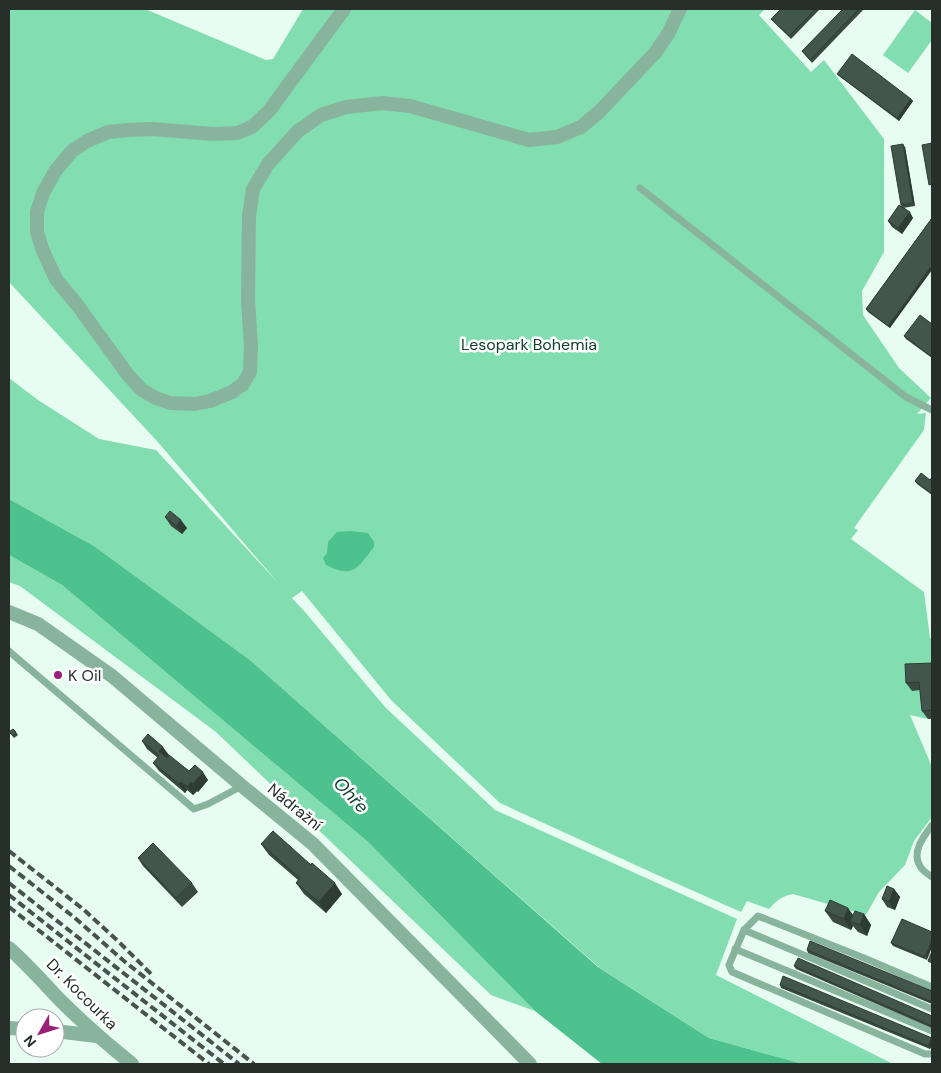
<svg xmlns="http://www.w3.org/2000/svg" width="941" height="1073" font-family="'DM Sans',sans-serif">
<rect width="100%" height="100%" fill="#e7fdf1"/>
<!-- green -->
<g fill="#82ddb1">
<path d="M 9,9 L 145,9 L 266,60 L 273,59 L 303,9 L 765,9 L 759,15 L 811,72 L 824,60 L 884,139 L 884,252 L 862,291 L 863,315 L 899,368 L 931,398 L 917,414 L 926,413 L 924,430 L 854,528 L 858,530 L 851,539 L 924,592 L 930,638 L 931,639 L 932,649 L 932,719 L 928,719 L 910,715 L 932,767 L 932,817 L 914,841 L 905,865 L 879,892 L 866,915 L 793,894 C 782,896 776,901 769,909 L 747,901 L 741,912 L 653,873 L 500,803 L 391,700 L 302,591 L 292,598 L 305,612 L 385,707 L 495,810 L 737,919 L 716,975 L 893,1064 L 803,1064 L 709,1038 L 600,968 L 250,660 L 94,546 L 9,499 L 9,378 L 38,400 L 99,439 L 156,450 L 278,583 L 157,441 L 9,282 Z"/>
<polygon points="915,10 932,23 932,40 908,73 883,55"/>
<polygon points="9,555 62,585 368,842 535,1011 491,995 216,732 20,586 9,582"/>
</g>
<!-- water -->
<g fill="#4dc18e">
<polygon points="9,499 94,546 250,660 598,967 709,1038 803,1064 602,1064 535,1011 368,842 62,585 9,555"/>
<path d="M 350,531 L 368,533 L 374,542 L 374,547 C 357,568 354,579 326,565 L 323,558 L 327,553 L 328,542 L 337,532 Z"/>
</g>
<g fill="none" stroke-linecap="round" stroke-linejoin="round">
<!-- lane -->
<g stroke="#88b49d" stroke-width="7">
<polyline points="640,188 906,397 932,410"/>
<polyline points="9,651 11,653 194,809 208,804 242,786"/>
<path d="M 932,825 C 924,836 911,852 920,866 C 922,871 928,874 932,877"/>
<polyline points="744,930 932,1009"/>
<polyline points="735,949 932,1031"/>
<polyline points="932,987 864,958 758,916 744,930 729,965 732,972 925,1054 932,1054"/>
</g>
<!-- street -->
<g stroke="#88b49d" stroke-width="14">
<polyline points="344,9 269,111 252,127 237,133 213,134 152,129 128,130 108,132 87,141 72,151 56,170 43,193 37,212 37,232 43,251 56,279 78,306 128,375 142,390 156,398 170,403 195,404 210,401 232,392 243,384 250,372 251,346 248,300 249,216 253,189 268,164 298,131 321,115 346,107 382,103 410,106 529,140 557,137 581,127 599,112 655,53 668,34 680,9"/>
<polyline points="9,612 38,624 112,676 242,786 313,844 530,1064"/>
<path d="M 9,948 C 27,964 43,982 60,1000 C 83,1023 107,1044 132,1064"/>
<polyline points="9,1028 25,1029"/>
<polyline points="55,1031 97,1036"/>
</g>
<!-- rail -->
<g stroke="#48534d" stroke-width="4" stroke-dasharray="8 4" stroke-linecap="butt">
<polyline points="9,851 83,909 119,942 153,976"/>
<polyline points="9,866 75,918 124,961 254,1064"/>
<polyline points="9,883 239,1064"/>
<polyline points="9,895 224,1064"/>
<polyline points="9,907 209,1064"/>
</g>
</g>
<!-- wall -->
<g fill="#3a4a40">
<polygon points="781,9 820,9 791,39 771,19"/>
<polygon points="843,9 864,9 812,63 802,51"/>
<polygon points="837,74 911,99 913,101 899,121 839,76"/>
<polygon points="905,147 915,206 903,208 913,218 902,234 892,227 888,221 902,207 901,205"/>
<polygon points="932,218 890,328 868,312 866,309"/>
<polygon points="932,324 932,358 906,339 904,336"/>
<polygon points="932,477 932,495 917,484 915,481 930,480"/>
<polygon points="165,517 187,528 182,534 171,526"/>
<polygon points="932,663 932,719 928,719 922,711 920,690 912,691 906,683"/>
<polygon points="9,732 16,732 18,735 14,738"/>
<polygon points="142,741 169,755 167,757 189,771 208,780 198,792 197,791 193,795 187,790 185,793 159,771 153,763 158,758 147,749"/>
<polygon points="261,844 342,894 326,913 304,894 296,883 298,880 269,855"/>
<polygon points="138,858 192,883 198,892 182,907 143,866"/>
<polygon points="894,889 900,897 895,910 887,907 882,899"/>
<polygon points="825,911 853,915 864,914 871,925 867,936 858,932 853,926 851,930 833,922"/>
<polygon points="902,919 927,960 893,946 891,943"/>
<polygon points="807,950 932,991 932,1004 808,953"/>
<polygon points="794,966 932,1016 932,1028 796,969"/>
<polygon points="780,985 932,1038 932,1045 930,1049 781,988"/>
</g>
<!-- shaded-wall -->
<g fill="#2f3c34">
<polygon points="911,99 913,101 899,121 897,118"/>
<polygon points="903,144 905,147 915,206 913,203"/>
<polygon points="910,212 913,218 902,234 898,228"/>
<polygon points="932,265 932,270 890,328 888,326"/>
<polygon points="181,520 187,528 182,534 176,526"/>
<polygon points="163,747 169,755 165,760 159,751"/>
<polygon points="203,772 208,780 198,792 193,784"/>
<polygon points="181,782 187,790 185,793 179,784"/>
<polygon points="191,782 197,791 193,795 188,787"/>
<polygon points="335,883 342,894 326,913 319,902"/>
<polygon points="894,889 900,897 895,910 889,902"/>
<polygon points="848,908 856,919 850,921 853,926 851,930 844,919"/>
<polygon points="864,914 871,925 867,936 860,925"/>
<polygon points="932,939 932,947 927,960 925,957"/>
<polygon points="932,1038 932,1045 930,1049 928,1046"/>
</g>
<!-- building -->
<g fill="#43564b" stroke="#2f3c34">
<polygon points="781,9 816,9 789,36 771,19"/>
<polygon points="843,9 859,9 810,60 802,51"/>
<polygon points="852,54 911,99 897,118 837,74"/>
<polygon points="932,143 932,184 929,185 922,145"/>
<polygon points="903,144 913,203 901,205 891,146"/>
<polygon points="899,205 910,212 898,228 888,221"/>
<polygon points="932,218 932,265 888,326 866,309"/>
<polygon points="920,315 932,324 932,357 904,336"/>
<polygon points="921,473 930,480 932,477 932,494 915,481"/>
<polygon points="170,511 181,520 176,526 165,517"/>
<polygon points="932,663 932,710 922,711 919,682 906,683 905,664"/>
<polygon points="13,729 16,732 13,736 9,732"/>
<polygon points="148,734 163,747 159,751 167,758 169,755 189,771 195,765 203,772 193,784 191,782 188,787 181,782 179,784 153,763 159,756 142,741"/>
<polygon points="273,831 311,865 312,863 335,883 319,902 296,883 300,878 261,844"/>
<polygon points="153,843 192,883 176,898 138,858"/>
<polygon points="887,886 894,889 889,902 882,899"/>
<polygon points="830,900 848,908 844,919 825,911"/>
<polygon points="855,911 864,914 860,925 850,921"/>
<polygon points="902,919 932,932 932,939 925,957 891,943"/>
<polygon points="810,941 932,991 932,1002 807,950"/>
<polygon points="932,951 932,963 928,961"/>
<polygon points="798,958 932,1016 932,1026 794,966"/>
<polygon points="783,976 932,1038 928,1046 780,985"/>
</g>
<!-- markers -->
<circle fill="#9a2079" stroke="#fff" stroke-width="2" cx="58" cy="675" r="5"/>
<g text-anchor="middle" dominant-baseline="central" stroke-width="5" stroke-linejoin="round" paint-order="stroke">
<!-- park labels -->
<g font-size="16" fill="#0e402b" stroke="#fff">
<text x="529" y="344">Lesopark Bohemia</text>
</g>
<!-- poi labels -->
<g font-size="16" fill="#262f2a" stroke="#fff" text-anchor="start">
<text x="68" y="675">K Oil</text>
</g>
<!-- street labels -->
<g font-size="16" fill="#262f2a" stroke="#fff">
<text transform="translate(295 807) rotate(39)">Nádražní</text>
<text transform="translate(82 994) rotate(45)">Dr. Kocourka</text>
</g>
<!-- water labels -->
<g font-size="18" font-style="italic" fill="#14442f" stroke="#fff">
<text transform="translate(351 795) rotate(47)">Ohře</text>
</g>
</g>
<!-- border -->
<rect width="941" height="1073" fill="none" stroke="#262f2a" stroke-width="20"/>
<!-- north arrow -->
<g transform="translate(40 1033) rotate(231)"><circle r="24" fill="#ffffff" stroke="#a8acaa"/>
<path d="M0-4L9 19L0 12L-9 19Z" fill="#9a2079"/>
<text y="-8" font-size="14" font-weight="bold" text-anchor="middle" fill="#262f2a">N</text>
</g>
</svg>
